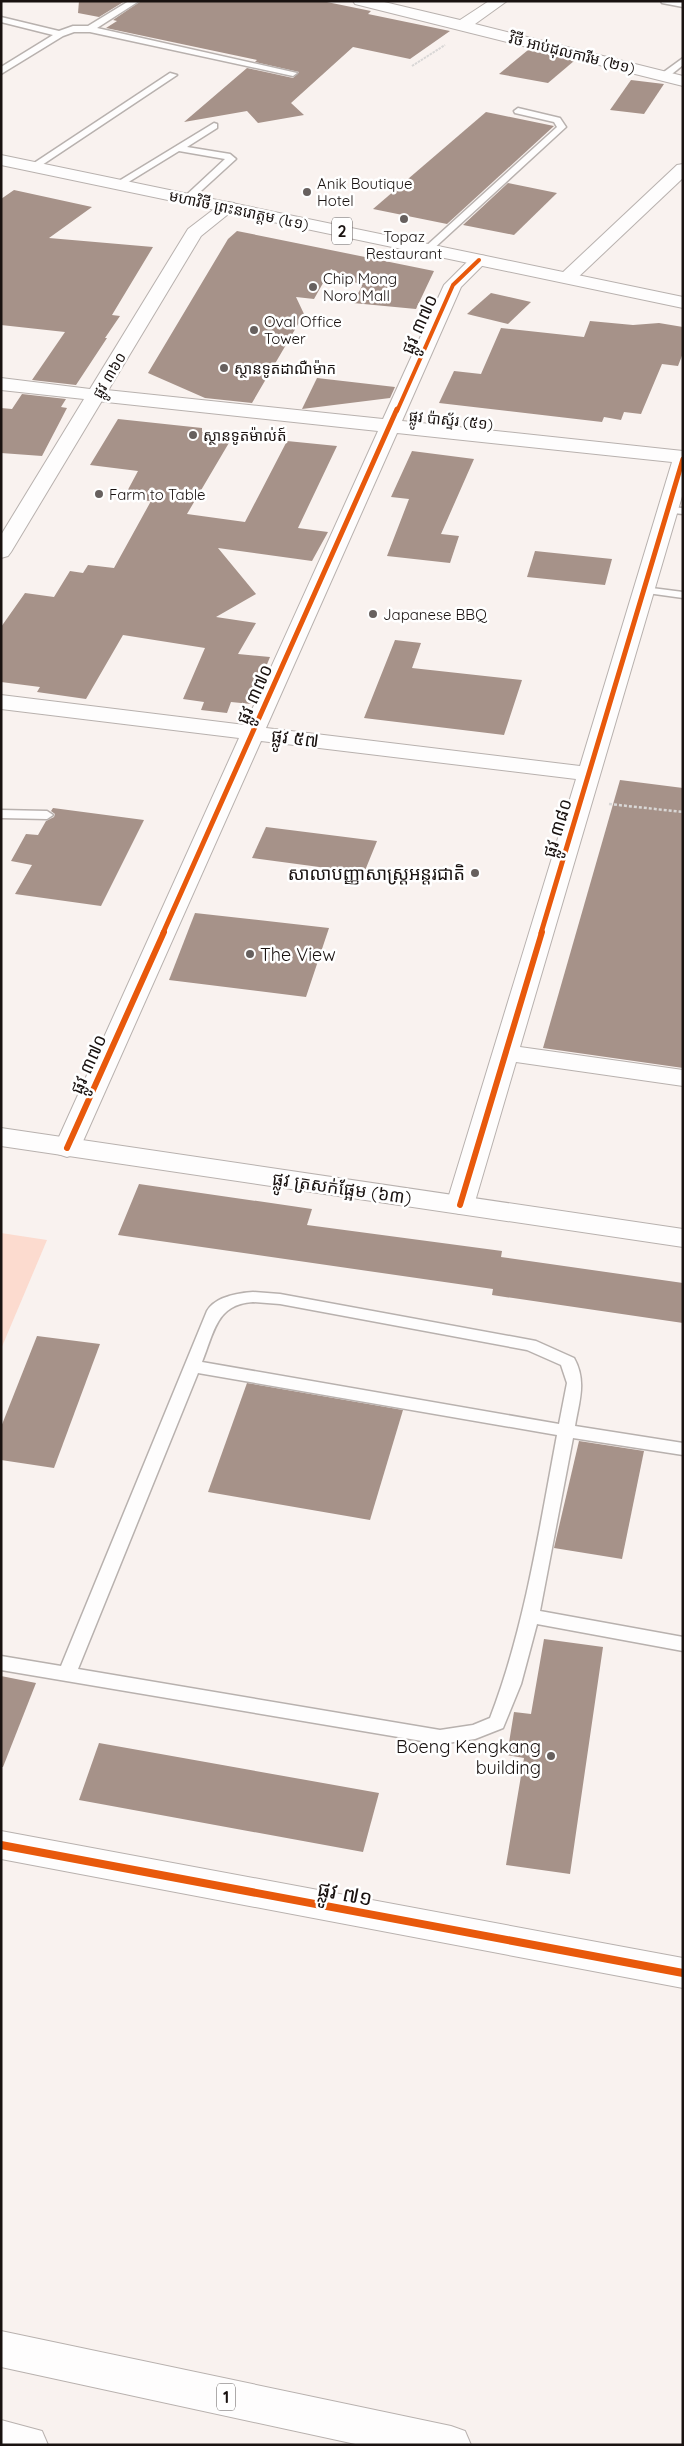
<svg xmlns="http://www.w3.org/2000/svg" width="684" height="2446" font-family="Quicksand,'Noto Sans Khmer',sans-serif">
<rect width="100%" height="100%" fill="#f9f2ef"/>
<!-- green -->
<polygon fill="#fcdbcf" points="1,1233 47,1240 1,1349"/>
<!-- building -->
<g fill="#a69289">
<polygon points="79,1 125,1 99,17 78,13"/>
<polygon points="141,1 322,1 371,11 368,14 450,31 410,59 353,47 291,103 304,115 258,123 247,111 184,122 247,68 293,78 299,72 255,62 257,60 106,28 117,21 113,20"/>
<polygon points="528,50 541,52 574,61 548,83 499,74"/>
<polygon points="631,80 664,84 644,114 610,110"/>
<polygon points="486,112 554,126 447,224 373,209"/>
<polygon points="508,183 557,193 514,235 463,225"/>
<polygon points="14,190 92,207 49,238 153,247 112,315 120,316 105,338 107,338 76,385 32,380 65,332 1,325 1,199"/>
<polygon points="237,231 296,243 434,271 416,309 353,303 362,286 331,269 314,299 296,297 304,314 252,403 205,398 148,373 228,239"/>
<polygon points="491,293 531,302 508,324 467,314"/>
<polygon points="590,321 633,325 659,323 683,327 683,353 678,366 662,364 641,414 624,412 621,420 604,417 602,422 439,403 454,371 481,374 501,328 584,337"/>
<polygon points="317,378 395,387 390,398 302,409"/>
<polygon points="22,394 66,399 61,407 67,408 42,456 1,453 1,408 12,409"/>
<polygon points="118,419 202,428 202,432 233,436 187,514 245,522 287,441 337,446 298,528 328,532 312,561 218,548 256,594 216,617 256,623 238,654 270,657 251,704 231,702 227,713 201,710 204,702 183,699 205,648 123,635 86,699 37,692 40,687 1,682 1,627 25,593 54,597 70,571 83,573 88,565 114,568 151,501 123,499 138,471 90,465"/>
<polygon points="412,451 474,459 441,534 459,536 450,563 387,556 409,499 391,497"/>
<polygon points="535,551 612,559 605,585 527,577"/>
<polygon points="395,640 421,643 412,668 522,680 504,735 364,718"/>
<polygon points="620,780 683,788 683,1068 543,1048"/>
<polygon points="53,808 144,820 101,906 15,894 32,865 11,861 26,834 38,835 46,821 54,817 55,814 51,811"/>
<polygon points="266,827 377,841 364,873 252,858"/>
<polygon points="195,913 329,928 306,997 169,980"/>
<polygon points="139,1184 312,1209 307,1225 502,1251 501,1257 683,1283 683,1323 492,1295 493,1289 118,1235"/>
<polygon points="37,1336 100,1344 54,1468 1,1460 1,1427"/>
<polygon points="247,1383 403,1410 370,1520 208,1492"/>
<polygon points="579,1441 644,1451 622,1559 554,1548"/>
<polygon points="544,1639 603,1647 570,1874 506,1865 524,1758 507,1755 514,1712 531,1714"/>
<polygon points="1,1676 36,1683 3,1767 1,1767"/>
<polygon points="99,1743 379,1793 363,1852 79,1800"/>
</g>
<g fill="none" stroke-linecap="round" stroke-linejoin="round">
<defs>
<g id="lane">
<polygon points="129,1 139,1 97,28 297,73 293,76 90,32 74,32 63,36 1,74 1,67 53,35 1,22 1,17 59,31 73,26 88,26"/>
<polygon points="661,1 683,2 683,7 662,3"/>
<polygon points="683,58 683,65 667,78 661,78 661,74"/>
<polygon points="170,73 177,75 36,169 28,167"/>
<polygon points="518,108 560,118 566,127 431,251 425,251 425,247 557,127 554,122 515,113 514,111"/>
<polygon points="214,123 217,124 217,128 187,147 230,154 236,159 190,201 182,199 225,159 179,151 122,186 114,184"/>
<polygon points="668,507 683,508 683,514 664,512 662,510"/>
<polygon points="644,587 683,592 683,598 640,592 638,590"/>
<polygon points="1,810 47,811 53,815 47,819 1,818"/>
<path d="M 253,1292 L 280,1294 L 536,1341 L 574,1358 C 587,1381 579,1402 575,1426 L 683,1443 L 683,1455 L 573,1438 L 540,1611 L 683,1637 L 683,1651 L 537,1624 L 521,1684 L 503,1728 L 475,1739 L 440,1744 L 1,1670 L 1,1656 L 61,1666 L 207,1311 C 215,1297 238,1293 253,1292 ZM 253,1302 L 280,1304 L 527,1350 L 561,1365 L 567,1383 L 559,1424 L 202,1362 C 214,1333 216,1304 253,1302 ZM 198,1373 L 557,1435 C 539,1530 525,1627 490,1718 L 473,1725 L 440,1730 L 78,1669 Z"/>
</g>
<g id="street">
<polygon points="353,1 380,1 460,20 489,1 507,1 475,24 683,76 683,86 355,4"/>
<polygon points="683,164 683,178 573,282 561,282 558,278 561,274 677,165"/>
<path d="M 479,255 L 485,256 L 488,260 L 461,287 L 402,421 L 683,451 L 683,493 L 520,1047 L 683,1070 L 683,1086 L 516,1062 L 474,1205 L 470,1211 L 460,1214 L 450,1211 L 446,1205 L 576,779 L 261,741 L 80,1148 L 76,1154 L 67,1157 L 58,1154 L 54,1148 L 239,738 L 1,709 L 1,695 L 245,725 L 378,431 L 97,401 L 90,399 L 87,395 L 90,391 L 97,389 L 383,419 L 444,285 L 473,256 ZM 397,433 L 672,462 L 580,766 L 266,728 Z"/>
<polygon points="1,1831 683,1958 683,1988 1,1859"/>
</g>
<g id="secondary">
<polygon points="228,202 234,203 237,207 201,236 11,552 8,556 1,558 1,535 84,399 1,390 1,378 90,389 188,229 222,203"/>
<polygon points="1,1128 683,1229 683,1247 1,1146"/>
</g>
<polygon id="primary" points="1,155 683,297 683,308 1,165"/>
<g id="highway">
<polygon points="1,2331 451,2426 465,2431 471,2445 360,2445 1,2367"/>
<polygon points="1,2420 42,2431 48,2445 1,2445"/>
</g>
</defs>
<!-- lane casing -->
<use href="#lane" stroke="#b8b1ae" stroke-width="3"/>
<!-- street casing -->
<use href="#street" stroke="#b8b1ae" stroke-width="2"/>
<!-- secondary casing -->
<use href="#secondary" stroke="#b8b1ae" stroke-width="2"/>
<!-- primary casing -->
<use href="#primary" stroke="#b8b1ae" stroke-width="2"/>
<!-- highway casing -->
<use href="#highway" stroke="#b8b1ae" stroke-width="2"/>
<!-- path-far1 -->
<polyline stroke="#d9d7d6" stroke-width="2" stroke-dasharray="2.5 1" stroke-linecap="butt" points="412,66 445,45"/>
<!-- path -->
<polyline stroke="#d9d7d6" stroke-width="2.5" stroke-dasharray="3 2" stroke-linecap="butt" points="609,804 683,812"/>
<!-- lane -->
<use href="#lane" fill="#fefdfd" fill-rule="evenodd"/>
<!-- street -->
<use href="#street" fill="#fefdfd" fill-rule="evenodd"/>
<!-- secondary -->
<use href="#secondary" fill="#fefdfd" fill-rule="evenodd"/>
<!-- primary -->
<use href="#primary" fill="#fefdfd" fill-rule="evenodd"/>
<!-- highway -->
<use href="#highway" fill="#fefdfd" fill-rule="evenodd"/>
<defs>
<polyline id="cycleway-far3" points="397,411 453,285 479,260"/>
<g id="cycleway-far2">
<polyline points="163,933 397,409"/>
<polyline points="541,933 683,459"/>
</g>
<g id="cycleway-far1">
<polyline points="67,1148 164,932"/>
<polyline points="460,1205 542,932"/>
</g>
<polyline id="cycleway" points="1,1845 683,1973"/>
</defs>
<!-- cycleway-far3 casing -->
<use href="#cycleway-far3" stroke="#fff" stroke-width="5.5"/>
<!-- cycleway-far2 casing -->
<use href="#cycleway-far2" stroke="#fff" stroke-width="8"/>
<!-- cycleway-far1 casing -->
<use href="#cycleway-far1" stroke="#fff" stroke-width="9"/>
<!-- cycleway casing -->
<use href="#cycleway" stroke="#fff" stroke-width="11"/>
<!-- cycleway-far3 -->
<use href="#cycleway-far3" stroke="#e8590c" stroke-width="4"/>
<!-- cycleway-far2 -->
<use href="#cycleway-far2" stroke="#e8590c" stroke-width="5"/>
<!-- cycleway-far1 -->
<use href="#cycleway-far1" stroke="#e8590c" stroke-width="6"/>
<!-- cycleway -->
<use href="#cycleway" stroke="#e8590c" stroke-width="8"/>
</g>
<!-- markers -->
<g fill="#67605e" stroke="#fff" stroke-width="2">
<circle cx="307" cy="192" r="5"/>
<circle cx="404" cy="219" r="5"/>
<circle cx="313" cy="287" r="5"/>
<circle cx="254" cy="330" r="5"/>
<circle cx="224" cy="368" r="5"/>
<circle cx="193" cy="435" r="5"/>
<circle cx="99" cy="494" r="5"/>
<circle cx="373" cy="614" r="5"/>
<circle cx="475" cy="873" r="5"/>
<circle cx="250" cy="954" r="5"/>
<circle cx="551" cy="1756" r="5"/>
</g>
<g text-anchor="middle" dominant-baseline="central" stroke-width="5" stroke-linejoin="round" paint-order="stroke">
<!-- far-street labels -->
<g font-size="15" fill="#191210" stroke="#fff">
<text transform="translate(572 53) rotate(14)">វិថី អាប់ដុលការីម (២១)</text>
<text transform="translate(239 210) rotate(12)">មហាវិថី ព្រះនរោត្តម (៤១)</text>
<text transform="translate(109 375) rotate(-59)">ផ្លូវ ៣៦០</text>
<text transform="translate(451 420) rotate(6)">ផ្លូវ ប៉ាស្ទ័រ (៥១)</text>
</g>
<!-- far-poi labels -->
<g font-size="15" fill="#191210" stroke="#fff" text-anchor="start">
<text x="317" y="183">Anik Boutique<tspan x="317" dy="17">Hotel</tspan></text>
<text x="404" y="236" text-anchor="middle">Topaz<tspan x="404" dy="17">Restaurant</tspan></text>
<text x="323" y="278">Chip Mong<tspan x="323" dy="17">Noro Mall</tspan></text>
<text x="264" y="321">Oval Office<tspan x="264" dy="17">Tower</tspan></text>
<text x="234" y="368">ស្ថានទូតដាណឺម៉ាក</text>
<text x="203" y="435">ស្ថានទូតម៉ាល់ត៍</text>
<text x="109" y="494">Farm to Table</text>
<text x="383" y="614">Japanese BBQ</text>
</g>
<!-- shield labels -->
<g fill="#fff" stroke="#5e5958" stroke-width="1">
<rect x="332" y="217.5" width="20" height="27" rx="4"/>
<rect x="217" y="2383.5" width="18" height="27" rx="4"/>
</g>
<g font-size="16" font-weight="bold" fill="#191210">
<text x="342" y="231">2</text>
<text x="226" y="2397">1</text>
</g>
<!-- street labels -->
<g font-size="18" fill="#191210" stroke="#fff">
<text transform="translate(419 324) rotate(-66)">ផ្លូវ ៣៧០</text>
<text transform="translate(254 694) rotate(-66)">ផ្លូវ ៣៧០</text>
<text transform="translate(295 738) rotate(7)">ផ្លូវ ៥៧</text>
<text transform="translate(557 828) rotate(-73)">ផ្លូវ ៣៨០</text>
<text transform="translate(88 1064) rotate(-66)">ផ្លូវ ៣៧០</text>
<text transform="translate(342 1188) rotate(8)">ផ្លូវ ត្រសក់ផ្អែម (៦៣)</text>
</g>
<!-- poi labels -->
<g font-size="18" fill="#191210" stroke="#fff" text-anchor="end">
<text x="465" y="873">សាលាបញ្ញាសាស្ត្រអន្តរជាតិ</text>
<text x="260" y="954" text-anchor="start">The View</text>
<text x="541" y="1746">Boeng Kengkang<tspan x="541" dy="21">building</tspan></text>
</g>
<!-- near-street labels -->
<g font-size="21" fill="#191210" stroke="#fff">
<text transform="translate(345 1893) rotate(11)">ផ្លូវ ៧១</text>
</g>
</g>
<!-- border -->
<rect width="684" height="2446" fill="none" stroke="#191210" stroke-width="5"/>
</svg>
